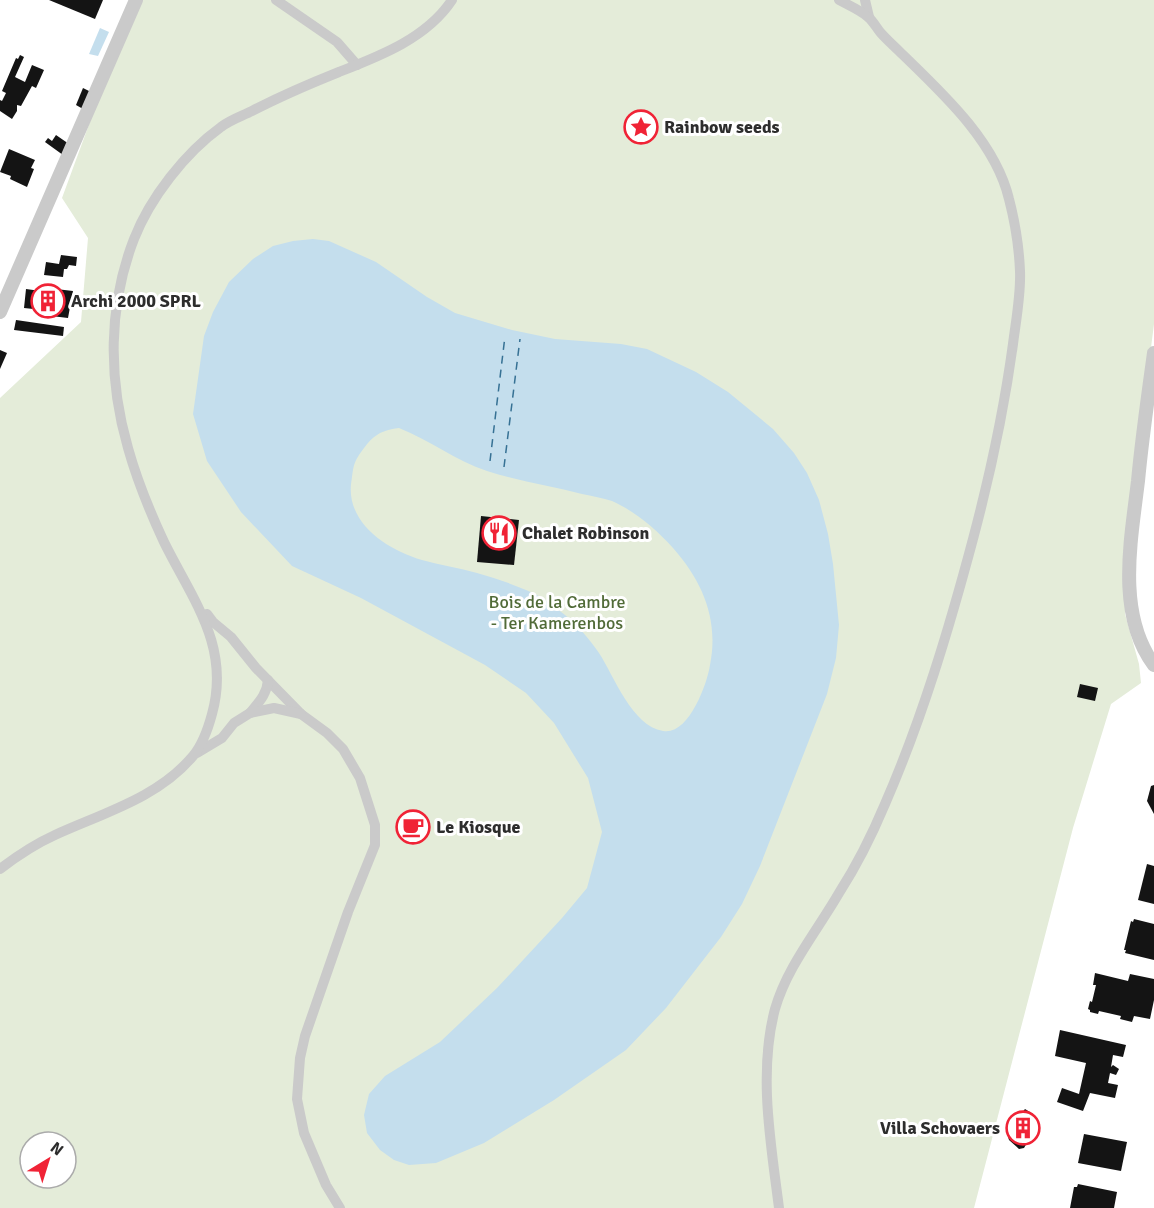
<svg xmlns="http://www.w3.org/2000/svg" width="1154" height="1208" font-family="Signika,sans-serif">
<rect width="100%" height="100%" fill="#fff"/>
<!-- green -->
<path fill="#e4ecd9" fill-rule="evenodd" d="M 142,0 L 1154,0 L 1154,324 L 1127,537 L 1125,614 L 1139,664 L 1141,683 L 1111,704 L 1073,828 L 974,1208 L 0,1208 L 0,398 L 81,322 L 88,238 L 62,198 L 109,70 ZM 30,1142 L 66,1142 L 66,1178 L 30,1178 Z"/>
<!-- water -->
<g fill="#c4deed" fill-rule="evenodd">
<polygon points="100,28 109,32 98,56 89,54"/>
<path d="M 313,239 L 329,241 L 376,262 L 427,297 L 455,313 L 512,330 L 555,339 L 621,344 L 647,349 L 696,372 L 728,392 L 773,429 L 794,453 L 807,473 L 819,500 L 828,534 L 833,564 L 839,625 L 836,658 L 827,694 L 760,866 L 742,904 L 721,937 L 666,1008 L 626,1050 L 554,1100 L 484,1143 L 436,1163 L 409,1165 L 394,1160 L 380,1150 L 367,1133 L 364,1115 L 369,1094 L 385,1076 L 440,1042 L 497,988 L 562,918 L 587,888 L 602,832 L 588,778 L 554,723 L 526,693 L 485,665 L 361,598 L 292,566 L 241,512 L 207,461 L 193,414 L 204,336 L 213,312 L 229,282 L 253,259 L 273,246 L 293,241 ZM 399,428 C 430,440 456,461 487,471 C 518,481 551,486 582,494 C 592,496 603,498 612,501 C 635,511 657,530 673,548 C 703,582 719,620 710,665 C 707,685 688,736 663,731 C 632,726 614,676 599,653 C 590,640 578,625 565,615 C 553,606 540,595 526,590 C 510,583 494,578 477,573 C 459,568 440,565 422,560 C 388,550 347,524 351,484 C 353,473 352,465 359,455 C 372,437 377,431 399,428 Z"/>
</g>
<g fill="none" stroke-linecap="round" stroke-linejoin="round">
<!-- ferry -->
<g stroke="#367194" stroke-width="1.5" stroke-dasharray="8 6" stroke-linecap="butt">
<polyline points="490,461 505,336"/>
<polyline points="504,467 520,339"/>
</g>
</g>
<!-- building -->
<g fill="#141414">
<polygon points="49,0 103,0 95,19"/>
<polygon points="20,55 24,57 15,77 25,82 32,65 44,70 36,88 32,86 21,106 17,105 17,111 12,119 0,111 0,100 2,101 6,93 2,91 16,58 18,59"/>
<polygon points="83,88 91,92 83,109 76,105"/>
<polygon points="56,135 69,144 63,155 45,142 48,138 52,141"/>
<polygon points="9,149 35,160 31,168 34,169 27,187 10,179 11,176 0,172"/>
<polygon points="61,255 77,257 76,266 69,265 67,269 64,269 63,277 44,275 46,262 59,264"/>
<polygon points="26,289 55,293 56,289 73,291 68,318 43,315 43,310 24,308"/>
<polygon points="16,320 64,327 63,336 14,330"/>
<polygon points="0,350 7,353 0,369"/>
<polygon points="481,516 519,520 514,565 477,562"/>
<polygon points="1080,684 1098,688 1095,701 1077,697"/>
<polygon points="1154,785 1154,814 1147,801 1151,786"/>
<polygon points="419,813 419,839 407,839 407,814"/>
<polygon points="1147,864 1154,866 1154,904 1138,900"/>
<polygon points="1134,919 1154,924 1154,960 1125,953 1126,950 1124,950 1131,921 1133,922"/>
<polygon points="1095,973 1128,981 1130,974 1154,979 1154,1000 1150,1019 1134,1016 1132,1022 1120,1019 1121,1016 1099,1011 1098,1014 1090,1012 1090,1010 1088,1009 1090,1001 1092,1002 1096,985 1093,985"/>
<polygon points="1060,1030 1126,1045 1123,1057 1113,1055 1111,1067 1113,1065 1119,1069 1116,1075 1110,1073 1108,1083 1118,1085 1115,1098 1090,1093 1083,1111 1057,1102 1062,1088 1079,1094 1086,1063 1055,1056"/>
<polygon points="1025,1109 1033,1114 1030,1118 1037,1122 1035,1124 1037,1126 1024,1148 1019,1149 1009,1140 1006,1130 1011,1129 1008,1127 1014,1118 1023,1123 1026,1119 1020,1115"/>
<polygon points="1084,1134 1127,1142 1121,1171 1078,1163"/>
<polygon points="1078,1184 1117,1192 1114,1208 1070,1208 1074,1187 1077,1187"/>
</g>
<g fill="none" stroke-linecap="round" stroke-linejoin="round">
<!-- pedestrian -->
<g stroke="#cacaca" stroke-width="10">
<polyline points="276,0 337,42 357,65"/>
<polyline points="865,0 869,17"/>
<polyline points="207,614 213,622 231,637 256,668 301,714 327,733 343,749 360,778 375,825 375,845 348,912 305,1036 300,1058 297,1099 304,1133 326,1185 340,1208"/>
<path d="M 250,713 C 259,702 267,694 268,680"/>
<polyline points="197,753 222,738 234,723 250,713 274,708 301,714"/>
<path d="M 0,869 C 17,856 35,844 55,835 C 103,813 158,798 193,756 C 203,744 208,729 212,714 C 231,646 192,599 164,542 C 150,512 137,480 128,448 C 108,379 108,306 134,239 C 150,198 185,153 221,127 C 230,120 242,116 252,111 C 281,96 309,84 339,72 C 380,56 427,38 452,0"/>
<path d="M 779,1208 C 771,1144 758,1073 775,1009 C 787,967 817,931 839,893 C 857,865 872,835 885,804 C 922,719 949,629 973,539 C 990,475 1004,410 1013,344 C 1016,320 1021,295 1020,271 C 1019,247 1015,222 1009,199 C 995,140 940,91 899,51 C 893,45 886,39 880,32 C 876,27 873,21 868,17 C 860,10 848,5 839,0"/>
</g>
<!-- minor -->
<g stroke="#cacaca" stroke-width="14">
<polyline points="0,312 136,0"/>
<path d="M 1154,353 C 1148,396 1142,438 1138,481 C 1131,540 1116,614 1154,665"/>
</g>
</g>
<!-- icons -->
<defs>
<symbol id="sight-ring" viewBox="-11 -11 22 22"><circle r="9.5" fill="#fff" stroke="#f02336" stroke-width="1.5"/><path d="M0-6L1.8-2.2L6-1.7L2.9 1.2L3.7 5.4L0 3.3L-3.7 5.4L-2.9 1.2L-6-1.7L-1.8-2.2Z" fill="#f02336"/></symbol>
<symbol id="building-ring" viewBox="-11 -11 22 22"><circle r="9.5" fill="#fff" stroke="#f02336" stroke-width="1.5"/><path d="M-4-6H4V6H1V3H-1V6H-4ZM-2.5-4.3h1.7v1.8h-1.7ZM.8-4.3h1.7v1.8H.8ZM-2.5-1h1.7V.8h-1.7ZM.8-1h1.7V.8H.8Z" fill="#f02336"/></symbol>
<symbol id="restaurant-ring" viewBox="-11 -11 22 22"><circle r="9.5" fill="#fff" stroke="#f02336" stroke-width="1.5"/><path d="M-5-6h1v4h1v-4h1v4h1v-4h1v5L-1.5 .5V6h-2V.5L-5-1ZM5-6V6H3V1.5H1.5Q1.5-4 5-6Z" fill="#f02336"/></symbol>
<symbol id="cafe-ring" viewBox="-11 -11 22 22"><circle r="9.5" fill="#fff" stroke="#f02336" stroke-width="1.5"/><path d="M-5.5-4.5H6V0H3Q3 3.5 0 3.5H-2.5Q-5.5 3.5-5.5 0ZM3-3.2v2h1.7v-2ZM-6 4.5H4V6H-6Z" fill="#f02336"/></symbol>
</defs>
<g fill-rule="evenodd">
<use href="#sight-ring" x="622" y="108" width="38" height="38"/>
<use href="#building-ring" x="29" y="282" width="38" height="38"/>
<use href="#restaurant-ring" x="480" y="514" width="38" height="38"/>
<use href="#cafe-ring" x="394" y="808" width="38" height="38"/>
<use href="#building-ring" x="1004" y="1109" width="38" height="38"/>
</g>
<g text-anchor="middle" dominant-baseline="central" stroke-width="6" stroke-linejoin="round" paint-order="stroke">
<!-- poi labels -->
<g font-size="18" font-weight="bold" fill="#2d2d2d" stroke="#fff" text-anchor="start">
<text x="664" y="127">Rainbow seeds</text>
<text x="71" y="301">Archi 2000 SPRL</text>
<text x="522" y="533">Chalet Robinson</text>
<text x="436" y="827">Le Kiosque</text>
<text x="1000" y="1128" text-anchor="end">Villa Schovaers</text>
</g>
<!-- park labels -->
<g font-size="18" fill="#516b38" stroke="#fff">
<text x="557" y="602">Bois de la Cambre<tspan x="557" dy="21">- Ter Kamerenbos</tspan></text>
</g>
</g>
<!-- north arrow -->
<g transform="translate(48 1160) rotate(38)"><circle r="28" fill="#ffffff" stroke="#ababab" stroke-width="1.5"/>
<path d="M0-4.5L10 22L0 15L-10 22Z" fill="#f02336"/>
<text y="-9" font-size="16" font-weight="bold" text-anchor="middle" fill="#2d2d2d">N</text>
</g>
</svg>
